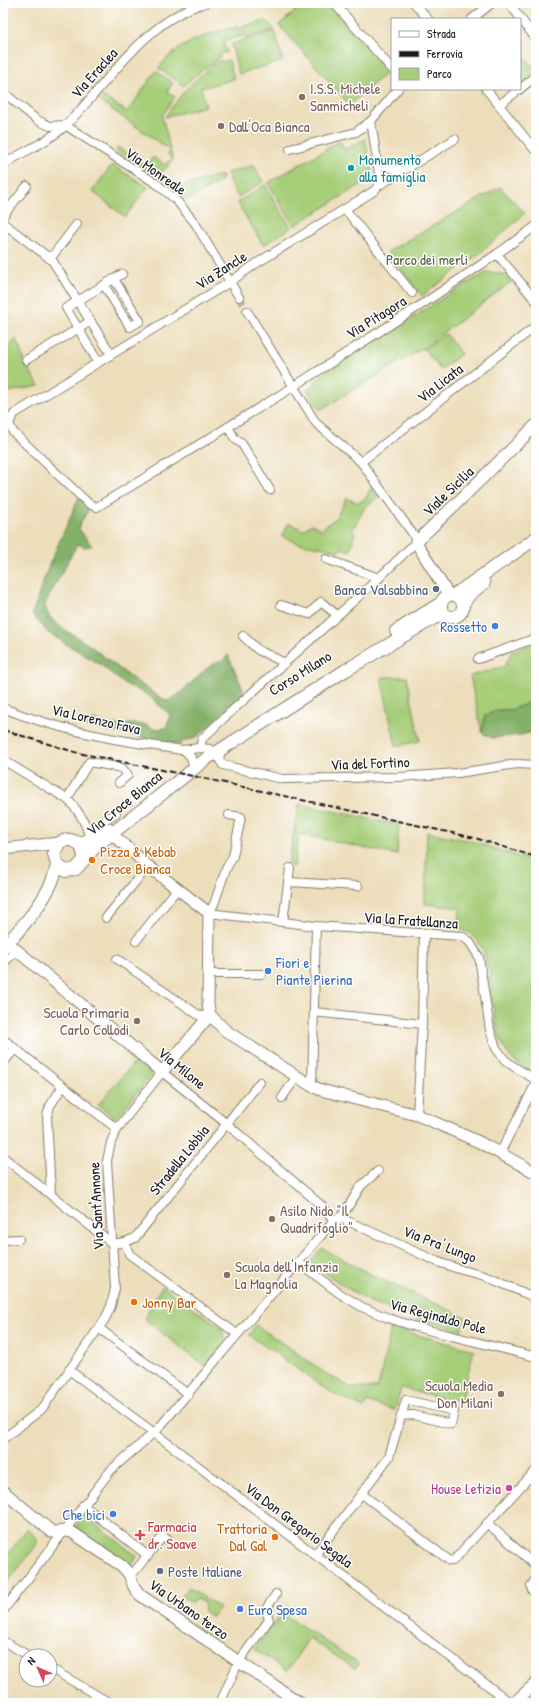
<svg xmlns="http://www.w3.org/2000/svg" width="539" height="1706" font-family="'Patrick Hand',sans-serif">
<rect width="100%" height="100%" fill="#fff"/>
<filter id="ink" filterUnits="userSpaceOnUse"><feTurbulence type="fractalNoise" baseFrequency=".025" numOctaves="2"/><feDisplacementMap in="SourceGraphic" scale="8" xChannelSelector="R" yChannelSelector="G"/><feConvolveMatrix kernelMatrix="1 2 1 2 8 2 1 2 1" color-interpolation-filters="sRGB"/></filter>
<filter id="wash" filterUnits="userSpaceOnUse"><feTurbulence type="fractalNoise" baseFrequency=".012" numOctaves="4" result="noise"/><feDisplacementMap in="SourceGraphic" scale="16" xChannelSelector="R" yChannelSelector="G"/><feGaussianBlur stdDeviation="0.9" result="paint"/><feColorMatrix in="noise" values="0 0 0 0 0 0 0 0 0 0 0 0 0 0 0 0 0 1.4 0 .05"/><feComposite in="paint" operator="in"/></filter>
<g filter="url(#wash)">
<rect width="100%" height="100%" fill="#eddebb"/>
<!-- green -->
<g fill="#a6cd78" stroke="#61744a">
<polygon points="304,3 327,3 388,71 350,105 279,25"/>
<polygon points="267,21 274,30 245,38 243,26"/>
<path d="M 240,26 L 242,36 L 223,41 L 227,52 L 220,54 L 221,57 L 194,76 L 184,86 L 158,68 C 179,42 209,33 240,26 Z"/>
<polygon points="275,31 283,61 239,74 231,44"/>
<polygon points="520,51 536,71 520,85"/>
<path d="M 221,60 L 222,62 L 229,60 L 234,79 L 201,88 L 206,106 L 165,117 C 184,90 194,78 221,60 Z"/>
<polygon points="156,71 173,83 167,91 175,97 162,116 173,161 168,154 170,150 97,99 101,95 127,112"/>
<polygon points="365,139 372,172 370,179 294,226 268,183 340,141 345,150"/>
<polygon points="118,147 146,166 153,157 165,165 169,160 172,162 159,176 116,151"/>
<polygon points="112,165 148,187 125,217 92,191"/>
<polygon points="254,165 263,182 238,197 228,180 230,179 227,173"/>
<polygon points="221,175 223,179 188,201 176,188"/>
<polygon points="265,185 291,228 263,245 237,202"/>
<polygon points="500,187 525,213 480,253 422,296 387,252"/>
<path d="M 488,272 L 503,274 L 511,282 L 426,346 L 320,410 L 308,391 C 323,367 356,355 379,340 C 415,317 450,291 488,272 Z"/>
<polygon points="446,334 461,354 441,370 424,349"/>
<polygon points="16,339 26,364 39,386 3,393 3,352"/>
<polygon points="371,488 378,497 364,508 352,532 355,533 350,551 342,548 339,551 298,543 282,536 289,523 303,530 312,524 321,529 336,518 347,498 358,503 366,498"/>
<polygon points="536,643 536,700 511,710 497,710 485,715 482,733 470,676 505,666 512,651"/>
<polygon points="381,677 407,677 420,741 396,746"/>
<polygon points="299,804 399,825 397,855 299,834 294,867 288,865"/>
<path d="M 427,832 L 471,841 L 536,862 L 536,1074 C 528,1069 519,1065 512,1059 C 494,1041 493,1001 489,976 L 491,974 L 491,970 L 487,967 C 485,950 478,933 459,929 L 460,908 L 425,904 Z"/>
<polygon points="136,1060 150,1072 151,1075 118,1116 115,1118 98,1105"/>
<path d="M 322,1248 L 374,1276 L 465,1317 L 461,1331 C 430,1322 399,1315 369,1301 C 348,1290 329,1276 310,1262 Z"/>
<polygon points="162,1286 222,1328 225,1342 205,1366 144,1319"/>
<polygon points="256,1325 327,1374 352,1388 378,1388 391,1328 474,1350 461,1402 401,1388 395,1410 367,1402 364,1408 332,1393 249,1335"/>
<polygon points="84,1516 137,1556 133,1564 130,1564 75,1527"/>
<polygon points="27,1529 38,1539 35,1547 3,1588 3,1561"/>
<polygon points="189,1587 219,1607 212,1617 204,1611 205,1607 203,1601 197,1599 191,1602 182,1596"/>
<polygon points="282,1613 358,1663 355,1669 309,1638 287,1671 254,1649"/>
</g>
<!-- forest -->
<g fill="#84b068" stroke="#506642">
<path d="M 79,497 L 91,507 L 82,520 L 79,529 L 92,546 L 84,547 L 78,544 L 73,552 L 45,604 C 46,612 50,618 57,624 C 65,631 76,636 85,642 C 112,662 138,685 167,701 C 184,695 207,661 223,661 L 228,655 L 246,696 L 235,706 L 233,704 C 219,716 202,739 183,741 L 180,745 L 80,725 L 93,720 L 113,725 L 136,724 L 147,725 L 153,729 L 166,728 L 170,715 L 148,695 L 123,683 L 101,665 L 48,633 L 32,614 L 47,570 Z"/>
<polygon points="536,700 536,731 521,735 492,738 482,733 485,716 497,710 511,710"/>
</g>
</g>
<g filter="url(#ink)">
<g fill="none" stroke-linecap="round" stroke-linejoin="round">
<!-- street-tunnel -->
<polyline stroke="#c3b79b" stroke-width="8" stroke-dasharray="8 4" stroke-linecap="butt" points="239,297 247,311"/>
<defs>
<g id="street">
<polyline points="334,3 392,69"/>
<polyline points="414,3 428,19"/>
<polyline points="509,3 536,39"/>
<polyline points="472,19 492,3"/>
<polyline points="486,89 534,149"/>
<polyline points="520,89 536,76"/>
<polyline points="3,92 37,120 50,126 65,125"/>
<polyline points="499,105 520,89"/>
<polyline points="65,125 157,184 176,200 195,223 239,297"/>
<polyline points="455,139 378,186 374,191 257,263 230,282 14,414 9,423 13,432 89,504 97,507 293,387 421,305 497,254 536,226"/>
<polyline points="290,149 356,132 371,121"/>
<polyline points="378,164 395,169 406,169"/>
<path d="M 3,165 C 23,151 47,143 65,126 C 108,84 145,19 206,3"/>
<polyline points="378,186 380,180 371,121 398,89"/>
<polyline points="345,209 412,293"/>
<polyline points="3,216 27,186"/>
<polyline points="3,223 52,260 111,354"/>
<polyline points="497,254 536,301"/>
<polyline points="50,259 77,224"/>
<polyline points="104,285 130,327 140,321 114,279"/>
<polyline points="26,360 91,321"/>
<polyline points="98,362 66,308 122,274"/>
<polyline points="228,427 235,439 242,444 270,490"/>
<polyline points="361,462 536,326"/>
<polyline points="326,559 379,578"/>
<polyline points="281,605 309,614 321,602 337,615"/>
<polyline points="243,636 258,650 285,663"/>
<polyline points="478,659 536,638"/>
<path d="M 3,708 C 60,731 121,741 182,750 L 200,748 L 210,749"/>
<polyline points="200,748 202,739 224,718 379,578 416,542 413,534 361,462 316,423 247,311"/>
<polyline points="221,750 219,759 223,765 282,779 399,777 458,773 517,764 536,765"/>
<polyline points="185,751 191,757 192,762"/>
<path d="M 3,760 L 67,799 C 78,810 88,824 89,840"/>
<polyline points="67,799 89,762 122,768 128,775 119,783"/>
<polyline points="229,815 241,817 233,856 226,869 214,904 209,913 316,926 461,936 469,941 479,957 490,1030 496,1048 505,1060 513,1066 536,1080"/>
<polyline points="88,830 116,813"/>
<polyline points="288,882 358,886"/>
<polyline points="106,918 148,866"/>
<polyline points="283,922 290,868"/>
<polyline points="136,941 178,888"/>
<polyline points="117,959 200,1016 210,1015"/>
<polyline points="3,964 16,950"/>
<polyline points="208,974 262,974"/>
<polyline points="314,1012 422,1024"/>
<polyline points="3,1039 117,1129"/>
<polyline points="3,1063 15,1049"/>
<polyline points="312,1086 316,926"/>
<polyline points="282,1098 297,1076"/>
<polyline points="417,1115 422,1024 424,934"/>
<polyline points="500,1153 536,1083"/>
<polyline points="3,1157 113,1244"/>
<polyline points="51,1195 47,1116 50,1106 63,1086"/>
<polyline points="336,1220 343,1219 438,1262 462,1270 485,1276 536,1298"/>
<polyline points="3,1240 19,1239"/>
<polyline points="125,1242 129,1254 237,1334"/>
<polyline points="113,1244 125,1242 135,1238 260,1082"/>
<polyline points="298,1262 339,1293 362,1307 388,1318 416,1327 536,1357"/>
<polyline points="100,1329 188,1394"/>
<polyline points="69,1370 145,1426 511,1703"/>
<polyline points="3,1439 42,1409 105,1319 111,1306 115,1288 107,1161 111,1142 117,1129 162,1072 227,1124 322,1206 334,1220"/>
<polyline points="362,1494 450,1561 453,1561 536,1470"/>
<polyline points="83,1505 148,1556"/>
<polyline points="487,1523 534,1564 536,1567"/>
<polyline points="315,1555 389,1457 406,1400 454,1411 451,1424 413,1415 401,1416"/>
<polyline points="129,1574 135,1571 163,1536 168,1540"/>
<polyline points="536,1578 531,1586 532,1590 536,1595"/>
<polyline points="3,1611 111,1470 158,1429 334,1220 343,1215 361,1186 378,1171"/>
<polyline points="3,1641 29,1656"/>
<polyline points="50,1668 110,1703"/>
<polyline points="220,1703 239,1661 269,1620 266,1609 276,1594"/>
</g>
<g id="secondary">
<polyline points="449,596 416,542 461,499 536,425"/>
<polyline points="112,834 148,866 209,913 208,1005 210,1015 226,1031 312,1086 321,1090 417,1115 436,1123 479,1142 536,1173"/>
<polyline points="3,849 59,843"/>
<polyline points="8,943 162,1072 210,1015"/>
<polyline points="3,1491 52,1532 70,1531 122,1566 129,1574 134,1587 140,1595 300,1703"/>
<polyline points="514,1703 536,1683"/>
</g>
<g id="primary">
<polyline points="454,595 536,538"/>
<circle cx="452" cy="606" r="11"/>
<polyline points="463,604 470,594 484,583"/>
<polyline points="396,631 441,603"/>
<polyline points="78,843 89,840 108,829"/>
<path d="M 84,859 C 84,844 72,835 59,843 L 54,854 L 57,865 L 66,871 L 76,869 L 95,847 L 206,759 L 346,670 L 434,618 L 445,615"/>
<path d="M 3,948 C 23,926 52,895 57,865"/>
</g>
</defs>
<!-- street casing -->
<use href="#street" stroke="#847d6c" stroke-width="10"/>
<!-- secondary casing -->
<use href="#secondary" stroke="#847d6c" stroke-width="13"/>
<!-- primary casing -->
<use href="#primary" stroke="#847d6c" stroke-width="14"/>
<!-- street -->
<use href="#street" stroke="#fff" stroke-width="8"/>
<!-- secondary -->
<use href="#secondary" stroke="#fff" stroke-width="11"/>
<!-- primary -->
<use href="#primary" stroke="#fff" stroke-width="12"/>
<!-- rail -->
<polyline stroke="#1c1c1c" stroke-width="2" stroke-dasharray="6 3" stroke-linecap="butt" points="3,730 78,753 202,778 475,838 536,857"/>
</g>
</g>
<!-- markers -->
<g fill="#8d6e63" stroke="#fff" stroke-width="1.5">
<circle cx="302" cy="97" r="4"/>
<circle cx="221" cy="126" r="4"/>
<circle cx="137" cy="1021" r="4"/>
<circle cx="272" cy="1219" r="4"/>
<circle cx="227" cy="1275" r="4"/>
<circle cx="501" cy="1394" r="4"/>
</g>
<circle fill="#0f9aa8" stroke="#fff" stroke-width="1.5" cx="351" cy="168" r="4"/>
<g fill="#5c6f8a" stroke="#fff" stroke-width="1.5">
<circle cx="436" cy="589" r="4"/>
<circle cx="160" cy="1571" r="4"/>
</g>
<g fill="#3f7fe0" stroke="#fff" stroke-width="1.5">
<circle cx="495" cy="626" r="4"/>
<circle cx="268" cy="971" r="4"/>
<circle cx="113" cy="1514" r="4"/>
<circle cx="240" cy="1609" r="4"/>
</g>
<g fill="#e8710a" stroke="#fff" stroke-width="1.5">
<circle cx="92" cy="860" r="4"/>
<circle cx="134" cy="1302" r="4"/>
<circle cx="275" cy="1537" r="4"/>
</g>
<circle fill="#d1479c" stroke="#fff" stroke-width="1.5" cx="509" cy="1488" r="4"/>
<path fill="#e0444e" stroke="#fff" stroke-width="1.5" d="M138 1529h4v4h4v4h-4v4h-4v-4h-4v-4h4z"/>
<g text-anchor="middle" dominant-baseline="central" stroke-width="3" stroke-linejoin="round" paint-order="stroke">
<!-- street labels -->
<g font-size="15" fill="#1c1c1c" stroke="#fff">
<text transform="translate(94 73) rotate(-48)">Via Eraclea</text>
<text transform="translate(156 171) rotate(35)">Via Monreale</text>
<text transform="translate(221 270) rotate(-33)">Via Zancle</text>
<text transform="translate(376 317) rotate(-32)">Via Pitagora</text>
<text transform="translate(440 383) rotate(-38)">Via Licata</text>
<text transform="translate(448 491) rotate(-44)">Viale Sicilia</text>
<text transform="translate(300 673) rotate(-32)">Corso Milano</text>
<text transform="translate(96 719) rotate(13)">Via Lorenzo Fava</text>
<text transform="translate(370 763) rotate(-2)">Via del Fortino</text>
<text transform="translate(124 803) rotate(-39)">Via Croce Bianca</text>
<text transform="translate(411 920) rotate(4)">Via la Fratellanza</text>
<text transform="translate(182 1068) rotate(39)">Via Milone</text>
<text transform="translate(179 1160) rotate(-51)">Stradella Lobbia</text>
<text transform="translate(96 1206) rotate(-93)">Via Sant'Annone</text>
<text transform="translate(440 1244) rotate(21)">Via Pra' Lungo</text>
<text transform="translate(438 1316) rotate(15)">Via Reginaldo Pole</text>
<text transform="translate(299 1525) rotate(37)">Via Don Gregorio Segala</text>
<text transform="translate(189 1609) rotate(35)">Via Urbano terzo</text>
</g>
<!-- education labels -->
<g font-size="15" fill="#785e54" stroke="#fff" text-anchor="start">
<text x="310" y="88">I.S.S. Michele<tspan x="310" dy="17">Sanmicheli</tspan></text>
<text x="229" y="126">Dall'Oca Bianca</text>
<text x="129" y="1012" text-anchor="end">Scuola Primaria<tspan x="129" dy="17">Carlo Collodi</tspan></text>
<text x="280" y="1210">Asilo Nido "Il<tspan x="280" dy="17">Quadrifoglio"</tspan></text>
<text x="235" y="1266">Scuola dell'Infanzia<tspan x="235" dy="17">La Magnolia</tspan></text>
<text x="493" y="1385" text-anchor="end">Scuola Media<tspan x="493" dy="17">Don Milani</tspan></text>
</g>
<!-- culture labels -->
<g font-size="15" fill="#0d838f" stroke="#fff" text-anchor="start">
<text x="359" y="159">Monumento<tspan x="359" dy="17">alla famiglia</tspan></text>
</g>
<!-- park labels -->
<g font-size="15" fill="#536341" stroke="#fff">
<text x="427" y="259">Parco dei merli</text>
</g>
<!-- service labels -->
<g font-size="15" fill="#4e5e75" stroke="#fff" text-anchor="end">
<text x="428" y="589">Banca Valsabbina</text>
<text x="168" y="1571" text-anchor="start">Poste Italiane</text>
</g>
<!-- shop labels -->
<g font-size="15" fill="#366cbe" stroke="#fff" text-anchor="end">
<text x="487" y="626">Rossetto</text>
<text x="276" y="962" text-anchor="start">Fiori e<tspan x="276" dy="17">Piante Pierina</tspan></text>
<text x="105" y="1514">Che bici</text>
<text x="248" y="1609" text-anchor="start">Euro Spesa</text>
</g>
<!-- food labels -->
<g font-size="15" fill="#c56008" stroke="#fff" text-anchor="start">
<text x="100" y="851">Pizza &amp; Kebab<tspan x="100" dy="17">Croce Bianca</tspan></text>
<text x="142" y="1302">Jonny Bar</text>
<text x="267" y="1528" text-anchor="end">Trattoria<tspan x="267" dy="17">Dal Gal</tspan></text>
</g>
<!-- hotel labels -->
<g font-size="15" fill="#b23c85" stroke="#fff" text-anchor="end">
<text x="501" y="1488">House Letizia</text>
</g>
<!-- health labels -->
<g font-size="15" fill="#be3a42" stroke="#fff" text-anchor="start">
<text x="148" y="1526">Farmacia<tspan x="148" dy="17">dr. Soave</tspan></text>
</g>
</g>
<!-- margin -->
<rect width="539" height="1706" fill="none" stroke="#fff" stroke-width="16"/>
<!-- legend -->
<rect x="391" y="18" width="130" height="72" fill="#ffffff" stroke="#a4a4a4"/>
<rect x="399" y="31" width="20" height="6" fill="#ffffff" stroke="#a4a4a4"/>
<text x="427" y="38" font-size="12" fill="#1c1c1c">Strada</text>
<rect x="399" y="51" width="20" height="6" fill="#1c1c1c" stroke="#a4a4a4"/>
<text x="427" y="58" font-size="12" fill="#1c1c1c">Ferrovia</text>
<rect x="399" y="68" width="20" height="12" fill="#a6cd78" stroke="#a4a4a4"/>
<text x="427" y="78" font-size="12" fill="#1c1c1c">Parco</text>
<!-- north arrow -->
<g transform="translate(38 1668) rotate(315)"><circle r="19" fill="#ffffff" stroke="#a4a4a4"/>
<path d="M0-3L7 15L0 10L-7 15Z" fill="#d1495b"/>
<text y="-6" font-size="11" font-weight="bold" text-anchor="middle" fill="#1c1c1c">N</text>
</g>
</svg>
